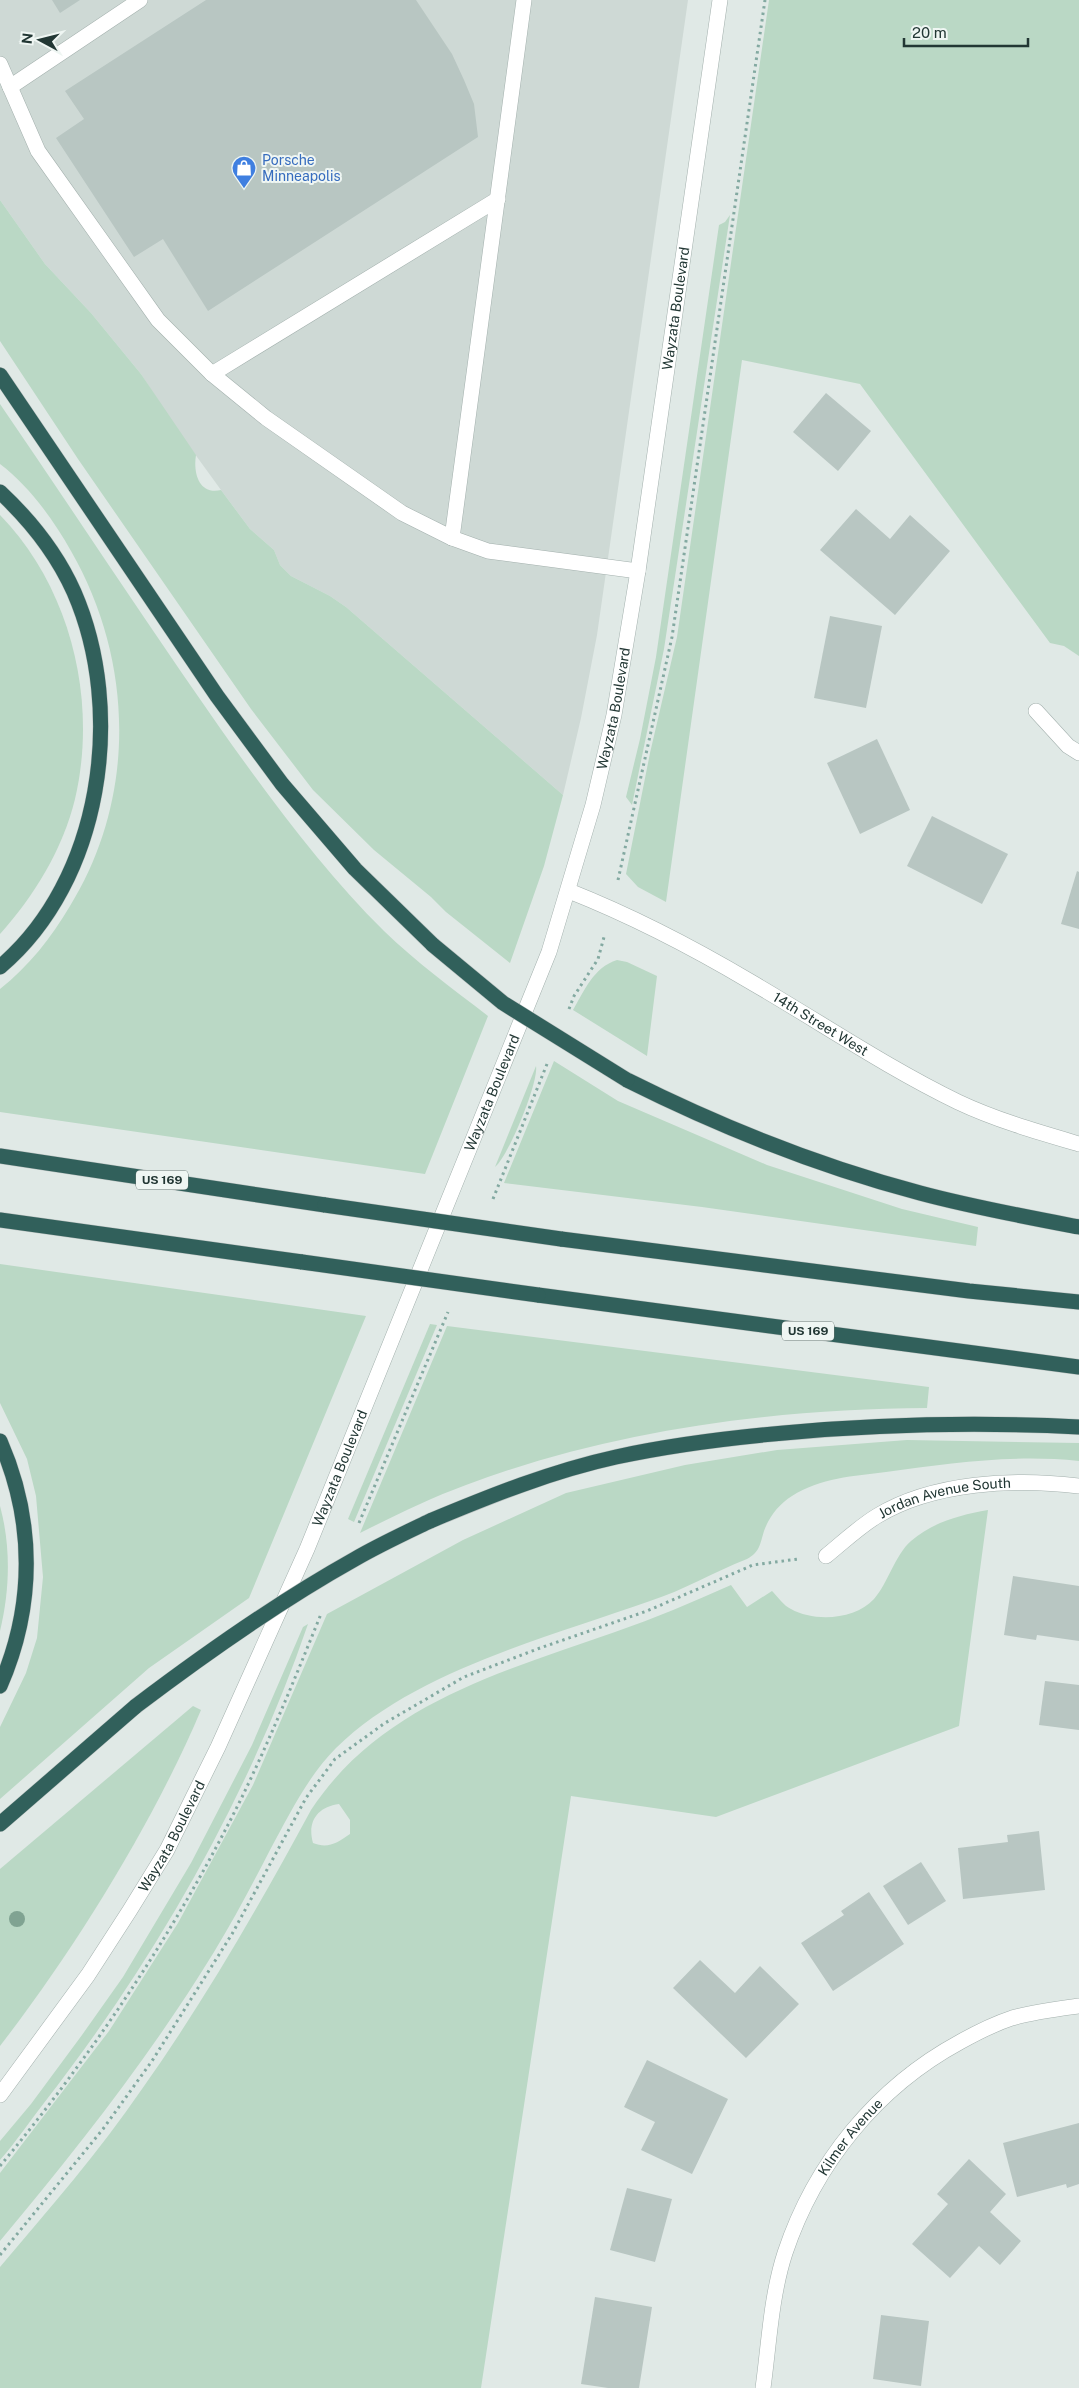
<svg xmlns="http://www.w3.org/2000/svg" width="1079" height="2388" font-family="'Public Sans',sans-serif">
<rect width="100%" height="100%" fill="#e0e9e6"/>
<!-- built -->
<polygon fill="#ced9d5" points="0,0 688,0 597,635 581,718 563,795 346,607 330,596 291,576 280,565 274,550 250,529 221,490 176,428 141,374 91,313 45,264 0,200"/>
<!-- green -->
<g fill="#bad8c5" fill-rule="evenodd">
<polygon points="769,0 1079,0 1079,656 1064,646 1050,643 860,384 742,360 666,902 638,887 626,874 650,753 677,637"/>
<path d="M 0,200 L 45,264 L 91,313 L 141,374 L 196,455 C 193,473 199,495 221,490 L 250,529 L 274,550 L 280,565 L 291,576 L 330,596 L 346,607 L 563,795 L 544,866 L 510,963 L 446,912 L 431,897 L 374,850 L 313,790 L 251,709 L 78,459 L 0,341 Z"/>
<polygon points="730,215 664,649 632,805 626,797 640,739 656,657 719,225 725,222"/>
<path d="M 0,404 C 74,512 145,621 220,728 C 269,797 324,872 384,931 C 416,962 453,989 488,1016 L 425,1174 L 0,1112 L 0,989 C 29,966 51,938 70,906 C 137,797 134,661 71,551 C 53,519 29,486 0,464 Z"/>
<path d="M 0,515 C 71,588 98,701 75,799 C 63,849 34,896 0,934 Z"/>
<path d="M 617,960 L 627,962 L 657,976 L 647,1056 L 573,1010 C 584,991 594,967 617,960 Z"/>
<polygon points="554,1061 618,1101 767,1165 902,1209 978,1227 976,1246 702,1207 504,1183"/>
<path d="M 536,1066 C 539,1082 508,1157 495,1167 Z"/>
<polygon points="0,1264 366,1316 249,1598 149,1668 0,1799 0,1727 26,1673 37,1638 43,1577 36,1496 27,1459 0,1403"/>
<polygon points="430,1324 437,1325 354,1522 348,1519"/>
<path d="M 447,1326 L 929,1387 L 927,1408 C 772,1409 612,1430 466,1485 C 430,1498 394,1516 360,1533 Z"/>
<path d="M 907,1440 L 1079,1443 L 1079,1461 C 1014,1454 950,1463 886,1472 C 854,1476 820,1478 792,1496 C 779,1504 769,1517 764,1531 C 760,1544 760,1552 747,1559 C 714,1572 684,1590 650,1601 C 549,1637 414,1671 336,1748 C 308,1776 289,1815 270,1850 C 252,1885 234,1919 214,1952 C 151,2055 77,2149 0,2241 L 0,2173 L 109,2031 L 178,1923 L 253,1785 L 327,1614 L 463,1540 L 566,1493 L 685,1465 L 777,1450 Z"/>
<path d="M 0,1506 C 11,1546 10,1590 0,1631 Z"/>
<path d="M 988,1510 L 959,1726 L 716,1817 L 571,1796 L 481,2388 L 0,2388 L 0,2267 C 49,2209 99,2152 142,2089 C 205,2000 259,1906 311,1810 C 381,1704 502,1672 615,1632 C 655,1618 693,1602 731,1585 L 747,1607 L 772,1591 C 777,1596 784,1606 791,1609 C 814,1622 855,1620 874,1599 C 888,1583 895,1555 911,1541 C 933,1522 960,1515 988,1510 ZM 339,1804 L 350,1820 L 350,1834 C 337,1843 328,1849 313,1843 C 307,1822 317,1807 339,1804 Z"/>
<path d="M 308,1624 C 249,1796 156,1959 44,2103 C 29,2122 16,2142 0,2160 L 0,2141 L 31,2104 L 82,2035 L 123,1977 L 191,1863 L 252,1745 L 303,1627 Z"/>
<path d="M 193,1706 L 201,1710 C 152,1825 76,1947 0,2046 L 0,1869 Z"/>
</g>
<!-- building -->
<g fill="#b8c6c2">
<polygon points="52,0 80,0 60,13"/>
<polygon points="206,0 416,0 452,54 464,80 474,104 478,137 208,311 163,239 134,257 56,138 84,119 65,91"/>
<polygon points="826,393 871,431 838,471 793,432"/>
<polygon points="856,509 890,539 910,515 950,551 895,615 820,550"/>
<polygon points="830,616 882,626 866,708 814,698"/>
<polygon points="877,739 910,810 860,834 827,763"/>
<polygon points="932,816 1008,854 982,904 907,866"/>
<polygon points="1077,871 1079,872 1079,929 1061,924"/>
<polygon points="1013,1576 1079,1586 1079,1641 1037,1635 1036,1640 1004,1635"/>
<polygon points="1045,1681 1079,1685 1079,1730 1039,1725"/>
<polygon points="1039,1831 1045,1890 963,1899 958,1848 1008,1842 1007,1835"/>
<polygon points="921,1862 946,1901 908,1925 883,1886"/>
<polygon points="869,1892 904,1944 833,1991 801,1943 844,1915 841,1911"/>
<polygon points="700,1960 735,1993 760,1966 799,2004 746,2058 673,1988"/>
<polygon points="647,2060 728,2099 692,2174 641,2150 655,2122 624,2107"/>
<polygon points="1079,2123 1079,2184 1067,2188 1066,2184 1017,2197 1003,2143"/>
<polygon points="969,2159 1006,2194 990,2212 1021,2241 1000,2265 979,2246 950,2278 912,2244 948,2204 937,2194"/>
<polygon points="627,2188 672,2199 655,2262 610,2250"/>
<polygon points="595,2297 652,2307 639,2388 608,2388 581,2384"/>
<polygon points="881,2315 929,2321 921,2386 873,2379"/>
</g>
<g fill="none" stroke-linecap="round" stroke-linejoin="round">
<defs>
<g id="service">
<polyline points="0,64 38,151 158,320 212,374 266,418 402,513 452,538 488,551 638,571"/>
<polyline points="10,87 140,0"/>
<polyline points="212,374 498,199"/>
<polyline points="452,538 524,0"/>
</g>
<g id="minor">
<polyline points="1036,711 1068,746 1079,753"/>
<path id="s1" d="M 569,891 C 632,916 692,947 751,982 C 820,1022 886,1067 958,1102 C 996,1120 1038,1132 1079,1144"/>
<path id="s2" d="M 826,1556 C 842,1543 859,1527 877,1516 C 933,1482 1015,1478 1079,1486"/>
<path id="s3" d="M 763,2388 C 769,2344 771,2296 785,2253 C 815,2163 877,2087 960,2042 C 976,2033 994,2024 1012,2018 C 1033,2012 1057,2009 1079,2006"/>
</g>
<g id="tertiary">
<path id="s4" d="M 0,2095 L 88,1975 L 130,1910 L 167,1850 L 218,1747 L 307,1549 L 549,952 L 593,805 L 614,715 L 638,571 L 720,0"/>
</g>
<g id="motorway">
<polyline points="0,375 217,696 282,784 355,869 433,945"/>
<path d="M 0,492 C 30,520 57,554 74,592 C 126,711 102,881 0,967"/>
<path d="M 627,1080 C 721,1127 818,1166 920,1193 C 972,1207 1026,1217 1079,1227"/>
<polyline points="0,1156 325,1205"/>
<polyline points="0,1220 302,1262"/>
<polyline points="561,1239 969,1291 1079,1302"/>
<polyline points="538,1295 1079,1367"/>
<path d="M 0,1441 C 35,1521 35,1606 0,1686"/>
<path d="M 430,1521 C 490,1496 552,1471 616,1457 C 671,1445 728,1438 784,1433 C 883,1424 980,1422 1079,1427"/>
<polyline points="0,1824 136,1706"/>
</g>
</defs>
<!-- service casing -->
<use href="#service" stroke="#a3b0ad" stroke-width="16"/>
<!-- minor casing -->
<use href="#minor" stroke="#a3b0ad" stroke-width="16"/>
<!-- tertiary casing -->
<use href="#tertiary" stroke="#a3b0ad" stroke-width="16"/>
<!-- motorway casing -->
<use href="#motorway" stroke="#bdc3c2" stroke-width="16"/>
<!-- path -->
<g stroke="#83a9a1" stroke-width="3" stroke-dasharray="2.5 4" stroke-linecap="butt">
<polyline points="618,880 672,637 765,0"/>
<polyline points="569,1009 574,996 598,959 604,937"/>
<polyline points="493,1199 547,1064"/>
<polyline points="359,1523 448,1312"/>
<path d="M 0,2166 C 93,2054 177,1929 242,1797 C 271,1737 296,1676 321,1614"/>
<polyline points="0,2255 103,2129 152,2061 232,1934 306,1798 335,1759 385,1723 464,1677 540,1648 647,1611 753,1565 798,1559"/>
</g>
<!-- service -->
<use href="#service" stroke="#fff" stroke-width="15"/>
<!-- minor -->
<use href="#minor" stroke="#fff" stroke-width="15"/>
<!-- tertiary -->
<use href="#tertiary" stroke="#fff" stroke-width="15"/>
<!-- motorway -->
<use href="#motorway" stroke="#31605b" stroke-width="15"/>
<defs>
<g id="motorway-bridge">
<polyline points="433,945 503,1003 627,1080"/>
<polyline points="325,1205 561,1239"/>
<polyline points="302,1262 538,1295"/>
<path d="M 136,1706 C 206,1653 278,1602 355,1559 C 379,1545 405,1533 430,1521"/>
</g>
</defs>
<!-- motorway-bridge casing -->
<use href="#motorway-bridge" stroke="#bdc3c2" stroke-width="16" stroke-linecap="butt"/>
<!-- motorway-bridge -->
<use href="#motorway-bridge" stroke="#31605b" stroke-width="15"/>
</g>
<!-- trees -->
<circle fill="#80a392" cx="17" cy="1919" r="8"/>
<!-- icons -->
<defs>
<symbol id="shop-pin" viewBox="-11 -11 22 30"><path d="M0 17L-7.5 6A9.5 9.5 0 1 1 7.5 6Z" fill="#3f7fe0" stroke="#eff6f3"/><path d="M-5-2.5h2.3a2.7 3.5 0 0 1 5.4 0H5L5.5 6h-11ZM-1.5-2.5h3a1.5 2.3 0 0 0-3 0Z" fill="#fff"/></symbol>
</defs>
<g fill-rule="evenodd">
<use href="#shop-pin" x="230" y="154" width="28" height="38"/>
</g>
<g text-anchor="middle" dominant-baseline="central" stroke-width="4" stroke-linejoin="round" paint-order="stroke">
<!-- shield labels -->
<g fill="#eff6f3" stroke="#60706d" stroke-width="1">
<rect x="136" y="1170.5" width="52" height="19" rx="4"/>
<rect x="782" y="1321.5" width="52" height="19" rx="4"/>
</g>
<g font-size="12" font-weight="bold" fill="#223734">
<text x="162" y="1180">US 169</text>
<text x="808" y="1331">US 169</text>
</g>
<!-- shop labels -->
<g font-size="14" fill="#366cbe" stroke="#eff6f3" text-anchor="start">
<text x="262" y="160">Porsche<tspan x="262" dy="16">Minneapolis</tspan></text>
</g>
<!-- street labels -->
<g font-size="14" fill="#223734" stroke="#eff6f3">
<text stroke="none"><textPath href="#s4" startOffset="1930">Wayzata Boulevard</textPath></text>
<text stroke="none"><textPath href="#s4" startOffset="1525">Wayzata Boulevard</textPath></text>
<text stroke="none"><textPath href="#s1" startOffset="285">14th Street West</textPath></text>
<text stroke="none"><textPath href="#s4" startOffset="1121">Wayzata Boulevard</textPath></text>
<text stroke="none"><textPath href="#s4" startOffset="716">Wayzata Boulevard</textPath></text>
<text stroke="none"><textPath href="#s2" startOffset="136">Jordan Avenue South</textPath></text>
<text stroke="none"><textPath href="#s4" startOffset="311">Wayzata Boulevard</textPath></text>
<text stroke="none"><textPath href="#s3" startOffset="271">Kilmer Avenue</textPath></text>
</g>
</g>
<!-- north arrow -->
<g transform="translate(40 40) rotate(277)" stroke="#eff6f3" stroke-width="4" paint-order="stroke">
<path d="M0-4L9 19L0 12L-9 19Z" fill="#223734"/>
<text y="-8" font-size="14" font-weight="bold" text-anchor="middle" fill="#223734">N</text>
</g>
<!-- scale -->
<path d="M904 38v8h124v-8" fill="none" stroke="#223734" stroke-width="2.5"/>
<text x="912" y="38" font-size="15" fill="#223734" stroke="#eff6f3" stroke-width="4" paint-order="stroke">20 m</text>
</svg>
